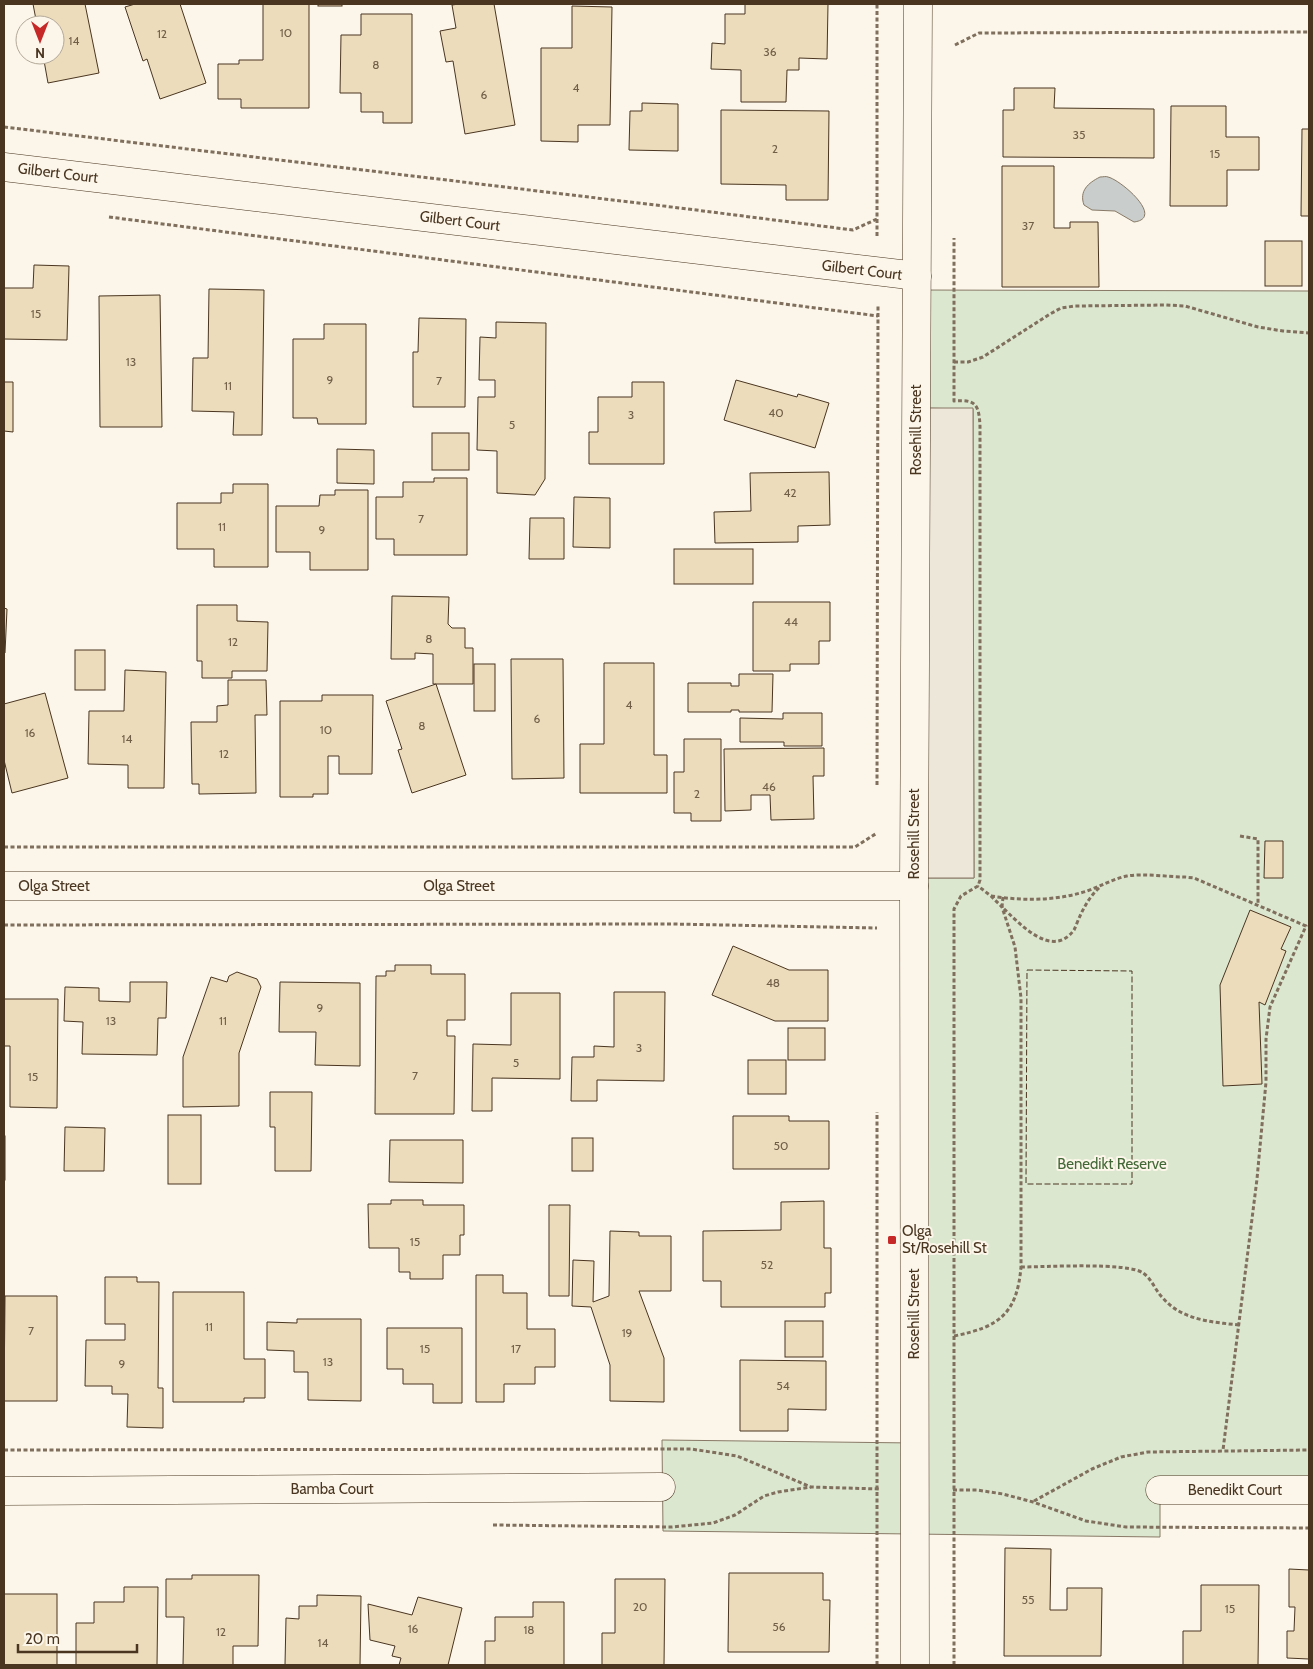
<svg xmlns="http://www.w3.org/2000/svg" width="1313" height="1669" font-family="Cabin,sans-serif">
<rect width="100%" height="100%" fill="#fbf6e9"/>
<!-- green -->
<polygon fill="#dce7d0" stroke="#887966" points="917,290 1309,291 1309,1490 1160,1491 1160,1537 663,1531 662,1440 914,1443 915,878 974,878 973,409 916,408"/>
<!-- parking -->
<polygon fill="#ede7d9" stroke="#887966" points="916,408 973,408 974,878 915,878"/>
<!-- water -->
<path fill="#c9cecd" stroke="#887966" d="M 1100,177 C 1103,177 1106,176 1108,177 C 1121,180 1165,218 1134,222 L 1115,211 L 1092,210 L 1084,205 C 1079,191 1088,183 1100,177 Z"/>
<!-- building -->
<g fill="#ecdcbc" stroke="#4a3520">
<polygon points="33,4 85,4 99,73 48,83 43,55 55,55 55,25 37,25"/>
<polygon points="135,4 180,4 206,83 160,99 147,59 143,61 125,7"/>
<polygon points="263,4 309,4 309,108 241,108 241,99 218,99 218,64 239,64 239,60 263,60"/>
<rect x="318" y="4" width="24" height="2"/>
<polygon points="459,4 494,4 515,125 465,134 453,61 446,62 440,31 456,28 452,5"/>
<polygon points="745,4 828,4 827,59 799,58 799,70 787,70 786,102 741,102 741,70 711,69 712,43 725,44 725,14 745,14"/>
<polygon points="572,6 612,7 610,125 578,125 578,142 541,141 541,48 572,48"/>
<polygon points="361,14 412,14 412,123 383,123 383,112 361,112 361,93 340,93 341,35 361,35"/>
<polygon points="1014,88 1055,88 1054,108 1154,109 1154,158 1003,157 1003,110 1014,110"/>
<polygon points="642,103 678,104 678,151 629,150 630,111 642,111"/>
<polygon points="1171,106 1226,106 1226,137 1259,137 1259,170 1227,170 1227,206 1170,206"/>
<polygon points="721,110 829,111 828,200 786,200 786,185 721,184"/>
<polygon points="1302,129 1309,129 1309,216 1301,216"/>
<polygon points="1002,166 1054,166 1054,228 1070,228 1070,222 1098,222 1099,287 1002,287"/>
<rect x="1265" y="241" width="37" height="45"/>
<polygon points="34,265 69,266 67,340 4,339 4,288 33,288"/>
<polygon points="209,289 264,290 262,435 233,435 234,412 192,411 193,358 208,358"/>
<polygon points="160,295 162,427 100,427 99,296"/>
<polygon points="419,318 466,319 465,407 413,407 413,352 418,352"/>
<polygon points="496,322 546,323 545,479 535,495 497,493 497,451 477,450 478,397 495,397 495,380 479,380 480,337 496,338"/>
<polygon points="324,324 366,324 366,424 318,424 317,418 293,418 293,339 324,339"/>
<polygon points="736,380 797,397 798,394 829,403 815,448 724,420"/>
<polygon points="4,382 13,382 13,432 4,431"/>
<polygon points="632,382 664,382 664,464 589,464 589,432 598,432 598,397 632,397"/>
<rect x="432" y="433" width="37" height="37"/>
<polygon points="337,449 374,450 374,484 337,483"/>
<polygon points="829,472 830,525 798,526 798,542 715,543 714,512 751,511 750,473"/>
<polygon points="434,478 467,478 467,555 394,555 394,539 376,539 376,497 403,497 403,482 434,482"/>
<polygon points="233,484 268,484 268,567 214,567 214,549 177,549 177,503 221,503 221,493 233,493"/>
<polygon points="335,490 368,490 368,570 310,570 310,552 276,552 276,506 319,506 320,495 335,495"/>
<polygon points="574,497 610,498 610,548 573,547"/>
<polygon points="530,518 564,518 564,559 529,559"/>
<rect x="674" y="549" width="79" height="35"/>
<polygon points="392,596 449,597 448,624 452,628 465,628 465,648 473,648 473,684 433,684 433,654 415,653 415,659 391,659"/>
<polygon points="753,602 830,602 830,641 819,641 819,664 790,664 790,671 753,671"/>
<polygon points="197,605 237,605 237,621 268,622 267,671 232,671 232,678 202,678 202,661 197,661"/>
<polygon points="4,608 7,609 5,653 4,653"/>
<rect x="75" y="650" width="30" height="40"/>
<polygon points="511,659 563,659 564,778 512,779"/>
<polygon points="604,663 654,663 654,755 667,755 667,793 580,793 580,744 604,744"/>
<rect x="474" y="664" width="21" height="47"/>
<polygon points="125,670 166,672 164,788 128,788 128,765 88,764 89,711 124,711"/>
<polygon points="739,674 773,674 772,712 739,712 739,710 731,710 731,712 688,712 688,683 731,683 731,686 739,686"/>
<polygon points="228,680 266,680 267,715 255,715 256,793 199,794 199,784 192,784 191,722 217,722 217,706 228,705"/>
<polygon points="436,684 466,775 412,793 398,750 402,749 386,701"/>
<polygon points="45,693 68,778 12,793 4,760 4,704"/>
<polygon points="322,695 373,695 372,774 339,774 339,756 328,756 328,794 313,794 313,797 280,797 280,701 322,701"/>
<polygon points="783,713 822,713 822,746 784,746 784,742 740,742 740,718 783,719"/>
<polygon points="684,739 721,739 721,821 691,821 691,813 674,813 674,772 684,772"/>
<polygon points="824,748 824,776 813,776 814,819 771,820 770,795 751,795 751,810 725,811 724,749"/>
<polygon points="1265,841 1283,841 1283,878 1264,878"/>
<polygon points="1250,910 1291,927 1281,949 1286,951 1265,1005 1259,1002 1262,1084 1223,1086 1220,985"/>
<polygon points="733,946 789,970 828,970 828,1021 775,1021 712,995"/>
<polygon points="395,965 431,965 431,974 465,974 465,1020 447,1020 447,1036 455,1036 454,1114 375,1114 376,976 386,976 386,971 395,971"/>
<polygon points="237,972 257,979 261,987 239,1053 239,1106 183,1107 183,1057 211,977 227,982 229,976"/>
<polygon points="130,982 167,982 166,1018 158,1018 157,1055 82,1054 83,1022 64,1021 65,987 99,988 99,1001 130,1002"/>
<polygon points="280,982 360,983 360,1066 315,1065 316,1032 279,1032"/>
<polygon points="614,992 665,992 664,1081 597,1080 597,1101 571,1101 572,1057 594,1057 594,1046 614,1047"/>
<polygon points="511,993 560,993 560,1079 492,1078 492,1111 472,1111 473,1044 511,1045"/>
<polygon points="4,999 58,999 57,1108 10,1107 10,1046 4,1046"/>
<rect x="788" y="1028" width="37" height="32"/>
<rect x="748" y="1060" width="38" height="34"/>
<polygon points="270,1092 312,1092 311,1171 275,1171 275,1127 270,1127"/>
<rect x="168" y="1115" width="33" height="69"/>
<polygon points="733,1116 789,1116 789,1121 829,1121 829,1169 733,1169"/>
<polygon points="65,1127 105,1128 104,1171 64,1171"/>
<rect x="4" y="1136" width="1" height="44"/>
<rect x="572" y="1138" width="21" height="33"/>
<polygon points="390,1140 463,1140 463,1183 389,1182"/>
<polygon points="391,1200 423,1200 423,1205 464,1205 464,1235 460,1235 460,1255 443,1255 443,1279 410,1279 410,1272 399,1272 399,1248 369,1248 368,1204 391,1204"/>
<polygon points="824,1201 824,1248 831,1248 831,1293 825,1293 825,1307 721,1307 721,1281 703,1281 703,1231 781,1230 781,1202"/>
<polygon points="549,1205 570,1205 569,1296 549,1296"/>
<polygon points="610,1231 639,1232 639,1236 671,1236 671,1291 639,1291 664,1358 664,1402 610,1401 610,1365 591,1307 572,1306 573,1260 594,1261 593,1302 609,1296"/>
<polygon points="476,1275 503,1275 503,1293 527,1293 527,1329 555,1329 555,1367 535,1367 535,1384 504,1384 504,1402 476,1402"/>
<polygon points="105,1277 137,1277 137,1282 159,1282 158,1388 163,1388 163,1428 127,1427 128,1394 112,1394 112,1386 85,1386 86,1340 125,1340 125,1324 105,1324"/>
<polygon points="173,1292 244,1292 244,1359 265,1359 265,1398 244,1398 244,1402 173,1402"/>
<polygon points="5,1296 57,1296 57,1401 4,1401"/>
<polygon points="297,1319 361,1319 361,1401 308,1400 308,1372 294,1372 294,1351 267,1350 267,1322 297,1323"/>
<rect x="785" y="1321" width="38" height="36"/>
<polygon points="387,1328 462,1328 462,1403 433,1403 433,1384 403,1384 403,1369 387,1369"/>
<polygon points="740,1360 826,1361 826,1410 788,1409 788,1431 740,1431"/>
<polygon points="1005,1548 1051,1549 1050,1610 1067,1610 1067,1588 1102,1588 1101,1656 1004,1656"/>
<polygon points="1289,1569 1309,1570 1309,1659 1287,1658 1287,1631 1294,1631 1295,1607 1289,1607"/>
<polygon points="729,1573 823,1573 823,1600 830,1600 829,1652 728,1652"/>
<polygon points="192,1575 259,1575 258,1646 233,1646 233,1665 183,1665 184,1617 166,1617 166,1579 192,1579"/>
<polygon points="615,1579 665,1579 664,1665 602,1665 602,1633 615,1633"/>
<polygon points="1201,1585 1259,1585 1258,1665 1183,1665 1183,1631 1201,1631"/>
<polygon points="124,1587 158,1587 157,1665 76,1665 76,1623 94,1623 94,1602 124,1602"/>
<rect x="4" y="1594" width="53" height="71"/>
<polygon points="317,1595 361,1596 360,1665 285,1665 286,1618 299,1619 299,1606 317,1606"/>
<polygon points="418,1597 462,1608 448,1665 399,1665 401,1658 392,1656 395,1646 370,1640 368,1604 412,1615"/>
<polygon points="533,1602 564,1602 564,1665 485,1665 485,1641 495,1641 495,1617 533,1617"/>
</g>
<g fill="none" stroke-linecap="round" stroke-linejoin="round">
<defs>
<g id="street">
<polyline points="4,167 917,276"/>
<polyline points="4,886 914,886"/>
<polyline points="1160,1490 1309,1490"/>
<polyline points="4,1491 661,1487"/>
<polyline points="915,1665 914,886 918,4"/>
</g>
</defs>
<!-- street casing -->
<use href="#street" stroke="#4a3520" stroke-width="29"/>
<!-- path -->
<g stroke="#7f6f5c" stroke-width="3" stroke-dasharray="4 2.5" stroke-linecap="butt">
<polyline points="955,45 979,33 1309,32"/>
<polyline points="4,127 680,208 853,230 877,219"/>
<polyline points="109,217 878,316"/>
<polyline points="877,236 877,4"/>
<polyline points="954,362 968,362 983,357 1050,314 1061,308 1075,306 1166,305 1185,306 1258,327 1283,331 1309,333"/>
<polyline points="877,785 878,306"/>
<polyline points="1240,836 1258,839 1258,905"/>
<polyline points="4,847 855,847 877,833"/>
<path d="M 991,896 C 1023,901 1056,901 1087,891 C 1101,886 1113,879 1127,876 C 1145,873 1167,877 1185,877 L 1194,878 L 1306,926 L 1270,1007 L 1266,1039 L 1266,1082 L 1257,1179 L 1223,1450"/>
<path d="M 1003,897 L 1002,907 C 1019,923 1052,960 1074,930 C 1076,926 1078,920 1080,916 C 1085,905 1091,895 1100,887"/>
<polyline points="4,925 673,924 877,928"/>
<path d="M 1021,1267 C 1045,1267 1128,1262 1143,1273 C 1152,1279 1155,1290 1162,1297 C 1181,1320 1211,1322 1239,1325"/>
<path d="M 954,1336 C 999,1327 1017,1314 1021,1267 L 1021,998 L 1015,947 L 1002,907 L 991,896 L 978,886"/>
<polyline points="4,1450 691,1449 737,1456 811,1487 880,1489"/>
<polyline points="953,1490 977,1490 1003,1494 1033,1502 1086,1521 1126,1527 1309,1528"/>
<polyline points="1034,1501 1092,1469 1121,1457 1148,1452 1309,1450"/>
<polyline points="493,1525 672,1527 713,1523 735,1515 764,1496 778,1492 811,1487"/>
<polyline points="877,1665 877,1112"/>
<path d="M 954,1665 L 954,909 L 961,896 L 978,886 L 980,880 L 980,426 C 979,405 976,399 954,401 L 954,238"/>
</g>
<!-- street -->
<use href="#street" stroke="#fbf6e9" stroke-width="28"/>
<!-- fence -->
<polygon stroke="#4a3520" stroke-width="1" stroke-dasharray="6 2.5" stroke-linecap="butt" points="1027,970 1132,971 1132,1184 1026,1184"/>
</g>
<!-- markers -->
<rect fill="#c62828" stroke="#fbf6e9" stroke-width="2" x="887" y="1235" width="10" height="10" rx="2.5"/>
<g text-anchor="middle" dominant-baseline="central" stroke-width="4" stroke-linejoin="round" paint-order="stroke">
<!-- number labels -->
<g font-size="12" fill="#725f47">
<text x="286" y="32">10</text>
<text x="162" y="33">12</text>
<text x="74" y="40">14</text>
<text x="770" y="51">36</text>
<text x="376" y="64">8</text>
<text x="576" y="87">4</text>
<text x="484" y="94">6</text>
<text x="1079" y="134">35</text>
<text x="775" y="148">2</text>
<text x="1215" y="153">15</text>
<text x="1028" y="225">37</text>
<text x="36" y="313">15</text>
<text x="131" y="361">13</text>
<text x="330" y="379">9</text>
<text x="439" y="380">7</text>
<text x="228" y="385">11</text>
<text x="776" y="412">40</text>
<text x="631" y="414">3</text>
<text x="512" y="424">5</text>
<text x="790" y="492">42</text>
<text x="421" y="518">7</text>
<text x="222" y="526">11</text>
<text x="322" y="529">9</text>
<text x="791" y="621">44</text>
<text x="429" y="638">8</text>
<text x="233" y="641">12</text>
<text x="629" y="704">4</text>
<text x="537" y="718">6</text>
<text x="422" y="725">8</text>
<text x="326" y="729">10</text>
<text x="30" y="732">16</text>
<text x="127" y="738">14</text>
<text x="224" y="753">12</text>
<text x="769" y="786">46</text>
<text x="697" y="793">2</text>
<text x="773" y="982">48</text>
<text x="320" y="1007">9</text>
<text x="111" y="1020">13</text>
<text x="223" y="1020">11</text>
<text x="639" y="1047">3</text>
<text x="516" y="1062">5</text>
<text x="415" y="1075">7</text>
<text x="33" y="1076">15</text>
<text x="781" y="1145">50</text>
<text x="415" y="1241">15</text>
<text x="767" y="1264">52</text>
<text x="209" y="1326">11</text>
<text x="31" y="1330">7</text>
<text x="627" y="1332">19</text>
<text x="425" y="1348">15</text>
<text x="516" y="1348">17</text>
<text x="328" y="1361">13</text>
<text x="122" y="1363">9</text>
<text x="783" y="1385">54</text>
<text x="1028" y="1599">55</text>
<text x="640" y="1606">20</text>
<text x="1230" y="1608">15</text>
<text x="779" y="1626">56</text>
<text x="413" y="1628">16</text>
<text x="529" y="1629">18</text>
<text x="221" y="1631">12</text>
<text x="323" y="1642">14</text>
</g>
<!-- street labels -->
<g font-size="15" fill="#4a3520" stroke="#fbf6e9">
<text transform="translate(58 173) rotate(7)">Gilbert Court</text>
<text transform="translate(460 221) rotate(7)">Gilbert Court</text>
<text transform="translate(862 270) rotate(7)">Gilbert Court</text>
<text transform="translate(916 430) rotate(-90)">Rosehill Street</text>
<text transform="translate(914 834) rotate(-90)">Rosehill Street</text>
<text x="54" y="886">Olga Street</text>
<text x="459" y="886">Olga Street</text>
<text transform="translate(914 1314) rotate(-90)">Rosehill Street</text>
<text x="332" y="1489">Bamba Court</text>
<text x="1235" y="1490">Benedikt Court</text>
</g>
<!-- park labels -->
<g font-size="15" fill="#436837" stroke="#fbf6e9">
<text x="1112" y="1164">Benedikt Reserve</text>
</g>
<!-- poi labels -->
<g font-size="15" fill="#4a3520" stroke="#fbf6e9" text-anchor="start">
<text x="902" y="1231">Olga<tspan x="902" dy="17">St/Rosehill St</tspan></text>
</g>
</g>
<!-- border -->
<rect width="1313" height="1669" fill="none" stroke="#4a3520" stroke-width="10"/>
<!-- north arrow -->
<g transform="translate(40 40) rotate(180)"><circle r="24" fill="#fbf6e9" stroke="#b4a999"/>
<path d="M0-4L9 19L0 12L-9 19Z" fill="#c62828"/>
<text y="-8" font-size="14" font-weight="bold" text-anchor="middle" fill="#4a3520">N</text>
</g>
<!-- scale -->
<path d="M18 1644v8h119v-8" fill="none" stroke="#4a3520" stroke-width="2.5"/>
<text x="25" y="1644" font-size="15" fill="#4a3520" stroke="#fbf6e9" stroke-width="4" paint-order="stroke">20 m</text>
</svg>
